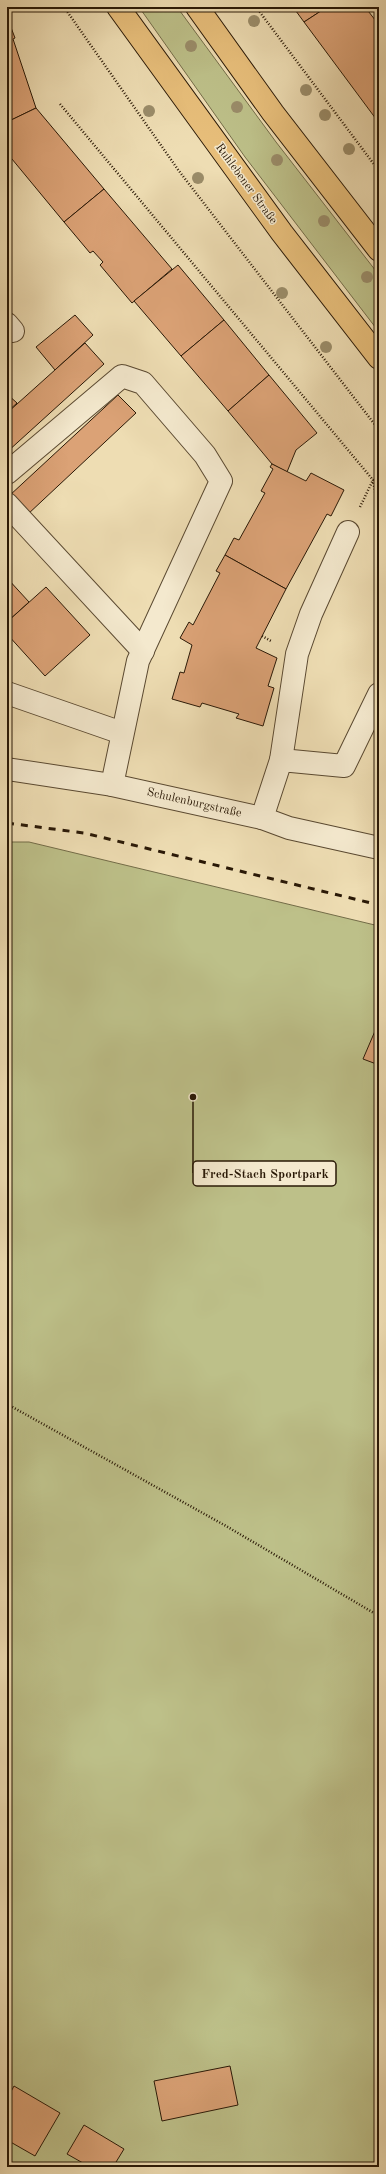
<svg xmlns="http://www.w3.org/2000/svg" width="386" height="2174" font-family="'Old Standard TT',serif">
<rect width="100%" height="100%" fill="#eeddb3"/>
<filter id="stains"><feTurbulence type="fractalNoise" baseFrequency=".005" numOctaves="4"/><feColorMatrix values="0 0 0 0 .2 0 0 0 0 .09 0 0 0 0 .02 0 0 0 .5 -.17"/></filter>
<radialGradient id="worn" r=".72"><stop offset=".6" stop-color="#630" stop-opacity="0"/><stop offset="1" stop-color="#630" stop-opacity=".3"/></radialGradient>
<!-- green -->
<g fill="#bdc089" stroke="#736c48">
<polygon points="139,7 177,7 276,142 379,275 379,332 245,157"/>
<polygon points="7,842 29,842 379,926 379,2167 7,2167"/>
</g>
<!-- building -->
<g fill="#dba276" stroke="#291806">
<polygon points="293,7 327,7 304,22"/>
<polygon points="327,7 365,7 379,25 379,123 304,22"/>
<polygon points="7,17 15,38 13,39 36,108 7,122"/>
<polygon points="36,108 104,189 64,222 7,153 7,122"/>
<polygon points="104,189 172,269 132,303 100,265 103,262 93,251 90,253 64,222"/>
<polygon points="178,265 224,320 181,356 134,301"/>
<polygon points="75,315 93,335 55,370 36,347"/>
<polygon points="224,320 269,375 228,411 181,356"/>
<polygon points="85,343 104,364 7,452 7,413"/>
<polygon points="269,375 317,433 296,450 287,472 272,464 228,411"/>
<polygon points="7,394 17,403 7,412"/>
<polygon points="118,395 136,413 27,515 9,496"/>
<polygon points="272,464 306,481 311,473 344,490 331,516 327,514 286,589 225,555 234,538 239,540 265,493 261,491 273,469 270,467"/>
<polygon points="225,555 286,589 256,648 277,658 268,686 274,688 263,726 236,718 239,714 202,703 200,707 172,699 180,672 184,673 192,645 180,638 189,622 193,625 220,573 216,571"/>
<polygon points="7,578 29,602 7,622"/>
<polygon points="46,587 90,635 45,676 7,634 7,622"/>
<polygon points="378,1024 379,1025 379,1065 363,1059"/>
<polygon points="230,2066 238,2105 162,2121 154,2081"/>
<polygon points="14,2086 60,2113 35,2156 7,2140 7,2099"/>
<polygon points="84,2125 124,2149 113,2167 90,2167 67,2154"/>
</g>
<g fill="none" stroke-linecap="round" stroke-linejoin="round">
<defs>
<g id="minor">
<polyline points="7,324 13,331"/>
<polyline points="7,473 122,376 143,383 205,455 221,481 138,661 112,785"/>
<polyline points="7,504 143,651"/>
<polyline points="7,693 122,733"/>
<polyline points="281,760 297,654 311,614 348,532"/>
<polyline points="7,769 112,785 262,818 289,828 379,848"/>
<polyline points="262,818 281,760 344,766 379,694"/>
</g>
<g id="major">
<polyline points="118,7 282,233 379,358"/>
<polyline points="197,7 273,113 379,250"/>
</g>
</defs>
<!-- minor casing -->
<use href="#minor" stroke="#5a4931" stroke-width="24"/>
<!-- major casing -->
<use href="#major" stroke="#291806" stroke-width="24"/>
<!-- path -->
<g stroke="#291806" stroke-width="2.5" stroke-dasharray="1 2" stroke-linecap="butt">
<polyline points="64,7 179,171 379,430"/>
<polyline points="256,7 379,171"/>
<polyline points="60,104 373,480 376,497 379,502"/>
<polyline points="360,507 373,480 379,475"/>
<polyline points="262,636 271,641"/>
<polyline points="7,1404 226,1526 379,1616"/>
</g>
<!-- minor -->
<use href="#minor" stroke="#f4e9ce" stroke-width="22"/>
<!-- major -->
<use href="#major" stroke="#e7be7a" stroke-width="22"/>
<!-- rail -->
<polyline stroke="#291806" stroke-width="3" stroke-dasharray="7 7" stroke-linecap="butt" points="7,823 84,833 379,905"/>
</g>
<!-- trees -->
<g fill="#9a8c69">
<circle cx="254" cy="21" r="6"/>
<circle cx="191" cy="46" r="6"/>
<circle cx="306" cy="90" r="6"/>
<circle cx="237" cy="107" r="6"/>
<circle cx="149" cy="111" r="6"/>
<circle cx="325" cy="115" r="6"/>
<circle cx="349" cy="149" r="6"/>
<circle cx="277" cy="160" r="6"/>
<circle cx="198" cy="178" r="6"/>
<circle cx="324" cy="221" r="6"/>
<circle cx="367" cy="277" r="6"/>
<circle cx="282" cy="293" r="6"/>
<circle cx="326" cy="347" r="6"/>
</g>
<g text-anchor="middle" dominant-baseline="central" stroke-width="3" stroke-linejoin="round" paint-order="stroke">
<!-- street labels -->
<g font-size="12" fill="#291806" stroke="#f4e9ce">
<text transform="translate(246 184) rotate(54)">Ruhlebener Straße</text>
<text transform="translate(194 803) rotate(13)">Schulenburgstraße</text>
</g>
</g>
<!-- callouts -->
<path fill="none" stroke="#291806" stroke-width="1.5" d="M193 1097L193 1173"/>
<circle fill="#291806" stroke="#f4e9ce" stroke-width="1.5" cx="193" cy="1097" r="4"/>
<rect fill="#f4e9ce" stroke="#291806" stroke-width="1.5" x="193" y="1161" width="143" height="25" rx="4"/>
<g font-size="13" text-anchor="middle" font-weight="bold" fill="#291806">
<text x="265" y="1178">Fred-Stach Sportpark</text>
</g>
<!-- margin -->
<rect width="386" height="2174" fill="none" stroke="#eeddb3" stroke-width="24"/>
<rect x="8" y="8" width="370" height="2158" fill="none" stroke="#291806" stroke-width="2"/>
<rect x="12" y="12" width="362" height="2150" fill="none" stroke="#291806"/>
<rect width="100%" height="100%" filter="url(#stains)"/>
<rect width="100%" height="100%" fill="url(#worn)"/>
</svg>
